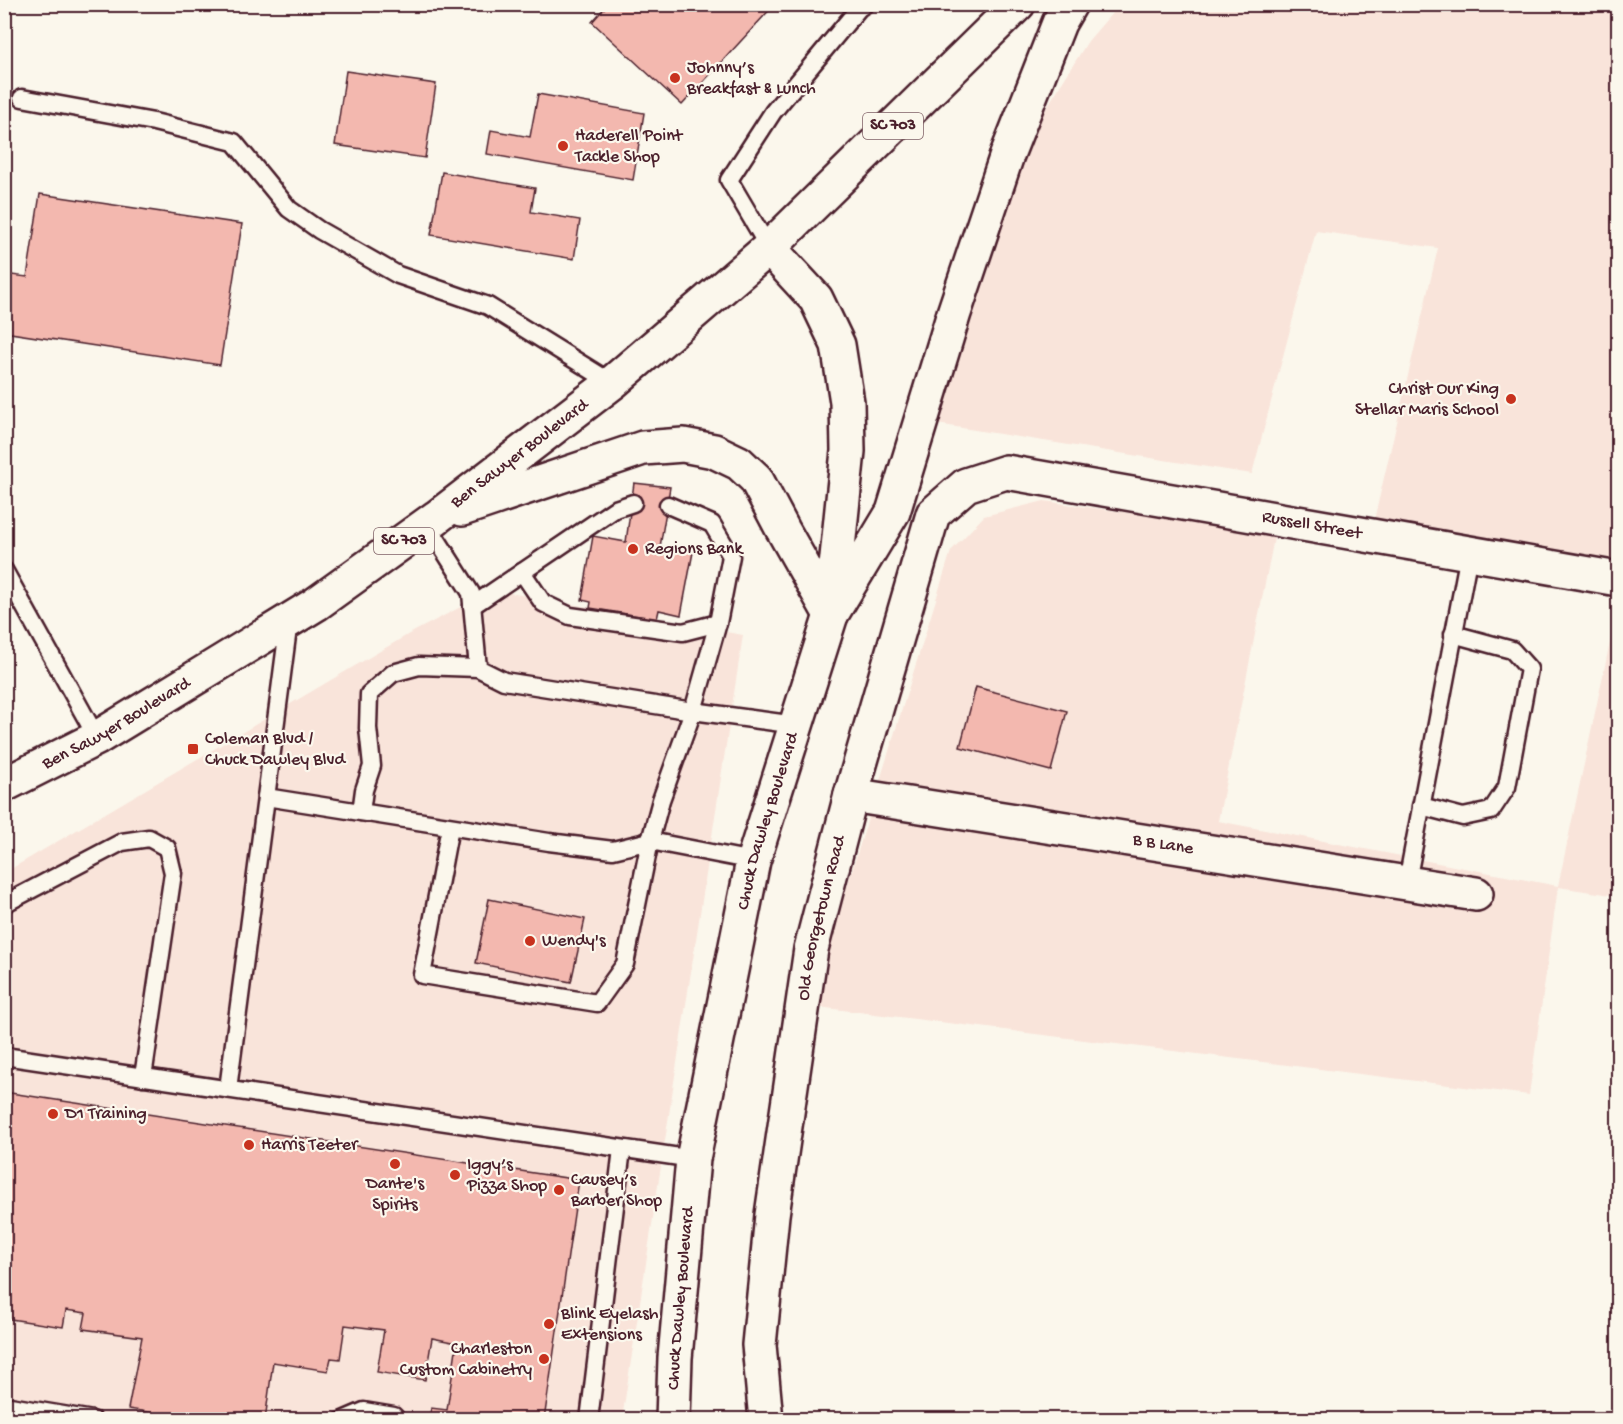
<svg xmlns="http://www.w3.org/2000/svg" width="1623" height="1424" font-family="'Gochi Hand',sans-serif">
<rect width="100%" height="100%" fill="#fbf7ec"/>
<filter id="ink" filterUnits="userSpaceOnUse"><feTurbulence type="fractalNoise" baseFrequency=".0167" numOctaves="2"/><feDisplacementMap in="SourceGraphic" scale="12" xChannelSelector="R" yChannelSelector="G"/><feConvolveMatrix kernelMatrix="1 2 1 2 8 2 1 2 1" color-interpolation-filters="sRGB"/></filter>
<g filter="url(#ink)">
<!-- built -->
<g fill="#f9e4da">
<polygon points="1119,5 1618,5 1618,591 1367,550 1438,248 1316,231 1252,474 937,424 1027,139 1088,41"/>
<polygon points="1044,501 1275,533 1218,821 1558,886 1618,605 1618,896 1558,887 1529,1095 810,1006 951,551 984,516"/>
<polygon points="493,590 743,635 622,1419 5,1419 4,873 409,634"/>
</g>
<!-- building -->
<g fill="#f3b8af" stroke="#4a1f2b" stroke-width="1.5">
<polygon points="608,4 775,4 682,105 592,22"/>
<polygon points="346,71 436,84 425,158 335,145"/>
<polygon points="538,94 644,113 633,180 487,154 491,130 530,137"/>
<polygon points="442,172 535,188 531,212 580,220 574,259 431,235"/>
<polygon points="40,194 242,224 220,365 4,332 4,274 27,277"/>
<polygon points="634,483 670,487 660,547 693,552 681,615 659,610 657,619 590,608 591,602 582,600 593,536 626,542"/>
<polygon points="976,687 1067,711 1051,771 960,747"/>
<polygon points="489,899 585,919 571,982 476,963"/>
<polygon points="4,1092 579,1180 544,1420 429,1420 431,1408 447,1410 457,1343 432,1338 425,1380 377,1372 384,1330 345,1325 340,1359 331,1358 328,1371 273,1362 265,1420 199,1420 128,1409 142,1337 83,1329 86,1313 66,1310 63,1327 4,1318"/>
</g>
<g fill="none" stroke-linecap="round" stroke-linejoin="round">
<defs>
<g id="service">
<polyline points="22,98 154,122 234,142 289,209 319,230 398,275 488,306 612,383"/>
<polyline points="769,248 729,180 773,112 859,8 865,4"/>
<polyline points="427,524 471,593 478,668"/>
<polyline points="4,570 97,738"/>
<polyline points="522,572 543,603 570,616 683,632 718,623"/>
<polyline points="472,606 615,509 633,503"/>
<polyline points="266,797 549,842 613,850 650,841 753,861"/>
<polyline points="1421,806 1463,817 1491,811 1507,787 1529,669 1512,650 1453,634"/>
<polyline points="361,812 364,790 372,766 368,728 369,694 393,673 419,666 478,668 504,681 693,711 796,725"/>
<polyline points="450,827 422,975 597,1003 625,964 650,841 661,800 693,711 718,623 731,556 712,524 668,505"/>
<polyline points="1407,882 1469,554"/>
<polyline points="4,904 122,842 149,838 167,848 173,873 143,1077"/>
<polyline points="4,1056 693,1159"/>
<polyline points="228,1089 289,621"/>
<polyline points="4,1405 93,1420"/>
<polyline points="343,1420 364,1411 394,1416 397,1420"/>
<polyline points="589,1420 622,1149"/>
</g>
<g id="minor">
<path id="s1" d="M 851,795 L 1476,894"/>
<path id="s2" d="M 766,1420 L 759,1345 L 772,1215 L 811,949 L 851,795 L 933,514 L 966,485 L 1006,472 L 1618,579"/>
</g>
<g id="primary">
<polyline points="462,509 643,448 683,445 714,451 739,463 756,479 783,530 831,615 893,512 954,313 1007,155 1059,23 1070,4"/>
<path id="s3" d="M 4,785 L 97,738 L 316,604 L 437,517 L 612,383 L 769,248 L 1018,4"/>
<path id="s4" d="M 673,1420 L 675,1358 L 693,1159 L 753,861 L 831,615 L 848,451 L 847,402 L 838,345 L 816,299 L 769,248"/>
</g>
</defs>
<!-- service casing -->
<use href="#service" stroke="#4a1f2b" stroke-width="21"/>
<!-- minor casing -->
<use href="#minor" stroke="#4a1f2b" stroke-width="38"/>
<!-- primary casing -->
<use href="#primary" stroke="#4a1f2b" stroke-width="38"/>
<!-- service -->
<use href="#service" stroke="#fbf7ec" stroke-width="16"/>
<!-- minor -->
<use href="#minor" stroke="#fbf7ec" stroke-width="33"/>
<!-- primary -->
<use href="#primary" stroke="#fbf7ec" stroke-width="33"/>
</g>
</g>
<!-- markers -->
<g fill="#c8321e" stroke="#fbf7ec" stroke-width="2">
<circle cx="675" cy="78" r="6"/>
<circle cx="563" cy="146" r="6"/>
<circle cx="1511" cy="399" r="6"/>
<circle cx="633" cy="549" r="6"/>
<rect x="187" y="743" width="12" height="12" rx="3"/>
<circle cx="530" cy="941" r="6"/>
<circle cx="53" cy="1114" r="6"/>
<circle cx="249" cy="1145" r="6"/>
<circle cx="395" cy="1164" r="6"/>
<circle cx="455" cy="1175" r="6"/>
<circle cx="559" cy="1190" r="6"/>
<circle cx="549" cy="1324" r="6"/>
<circle cx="544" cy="1359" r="6"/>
</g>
<g text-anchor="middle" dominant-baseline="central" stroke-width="4.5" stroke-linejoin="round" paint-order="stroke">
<!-- shield labels -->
<g fill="#fbf7ec" stroke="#7f6065" stroke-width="1.5">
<rect x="863" y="113" width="60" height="26" rx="4.5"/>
<rect x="374" y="528" width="60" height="26" rx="4.5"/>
</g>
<g font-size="16" font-weight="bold" fill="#4a1f2b">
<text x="893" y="126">SC 703</text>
<text x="404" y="541">SC 703</text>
</g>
<!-- poi labels -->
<g font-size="18" fill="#4a1f2b" stroke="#fbf7ec" text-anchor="start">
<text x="687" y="68">Johnny’s<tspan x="687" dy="21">Breakfast &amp; Lunch</tspan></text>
<text x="575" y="136">Haderell Point<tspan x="575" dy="21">Tackle Shop</tspan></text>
<text x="1499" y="389" text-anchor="end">Christ Our King<tspan x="1499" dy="21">Stellar Maris School</tspan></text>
<text x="645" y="549">Regions Bank</text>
<text x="205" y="739">Coleman Blvd /<tspan x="205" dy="21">Chuck Dawley Blvd</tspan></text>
<text x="542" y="941">Wendy's</text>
<text x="65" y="1114">D1 Training</text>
<text x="261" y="1145">Harris Teeter</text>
<text x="467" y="1165">Iggy’s<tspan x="467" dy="21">Pizza Shop</tspan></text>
<text x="571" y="1180">Causey’s<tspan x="571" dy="21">Barber Shop</tspan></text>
<text x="395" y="1184" text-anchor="middle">Dante's<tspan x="395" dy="21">Spirits</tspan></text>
<text x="561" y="1314">Blink Eyelash<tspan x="561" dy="21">Extensions</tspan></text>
<text x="532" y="1349" text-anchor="end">Charleston<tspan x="532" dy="21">Custom Cabinetry</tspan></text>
</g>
<!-- street labels -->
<g font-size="18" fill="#4a1f2b" stroke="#fbf7ec">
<text stroke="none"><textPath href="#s3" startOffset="614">Ben Sawyer Boulevard</textPath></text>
<text stroke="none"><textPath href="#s2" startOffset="1323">Russell Street</textPath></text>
<text stroke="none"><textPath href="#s3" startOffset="128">Ben Sawyer Boulevard</textPath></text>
<text stroke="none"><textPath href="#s4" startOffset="608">Chuck Dawley Boulevard</textPath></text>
<text stroke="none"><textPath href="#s1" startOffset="316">B B Lane</textPath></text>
<text stroke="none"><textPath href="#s2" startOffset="507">Old Georgetown Road</textPath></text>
<text stroke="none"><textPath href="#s4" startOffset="122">Chuck Dawley Boulevard</textPath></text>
</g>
</g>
<!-- margin -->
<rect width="1623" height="1424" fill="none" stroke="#fbf7ec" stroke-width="24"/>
<rect x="12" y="12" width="1599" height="1400" fill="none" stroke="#4a1f2b" stroke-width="2" filter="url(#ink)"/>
</svg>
